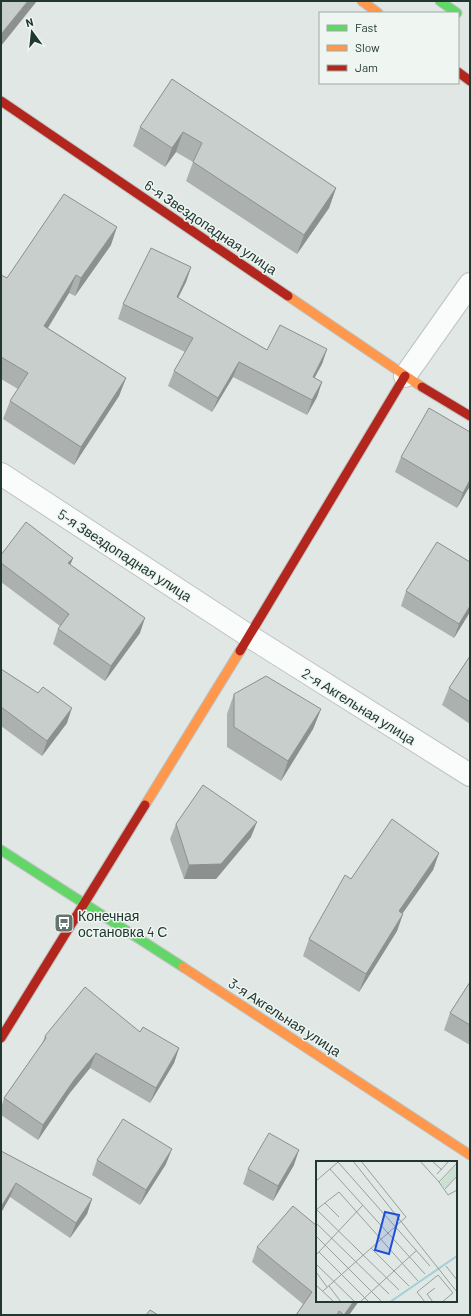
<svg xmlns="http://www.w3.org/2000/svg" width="471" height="1316" font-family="Barlow,sans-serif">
<rect width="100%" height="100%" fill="#e1e7e4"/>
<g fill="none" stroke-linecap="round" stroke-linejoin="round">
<defs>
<g id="street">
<polyline points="405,376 470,284"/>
<polyline points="1,474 249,636 470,775"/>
</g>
<g id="fast">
<polyline points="440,1 457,13"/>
<polyline points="1,850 183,967"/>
</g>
<g id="slow">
<polyline points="362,1 378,13"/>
<polyline points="288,296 422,387"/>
<polyline points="145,805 240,651"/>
<polyline points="183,967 470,1155"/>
</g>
<g id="jam">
<polyline points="458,72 470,81"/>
<polyline points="1,101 288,296"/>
<polyline points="422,387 470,416"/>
<polyline points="240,651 405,376"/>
<polyline points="1,1038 145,805"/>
</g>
</defs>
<!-- street casing -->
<use href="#street" stroke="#bec3c1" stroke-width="24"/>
<!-- fast casing -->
<use href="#fast" stroke="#bdc4c1" stroke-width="11"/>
<!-- slow casing -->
<use href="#slow" stroke="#bdc4c1" stroke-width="11"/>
<!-- jam casing -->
<use href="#jam" stroke="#bdc4c1" stroke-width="11"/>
<!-- street -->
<use href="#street" stroke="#fafbfb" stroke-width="22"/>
<!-- fast -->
<use href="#fast" stroke="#63d668" stroke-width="9"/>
<!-- slow -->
<use href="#slow" stroke="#ff974d" stroke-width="9"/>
<!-- jam -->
<use href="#jam" stroke="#b3261e" stroke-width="9"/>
</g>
<!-- wall -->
<g fill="#acb1af">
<polygon points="172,79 336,188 329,208 297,254 186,181 193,162 176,152 165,167 133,146 140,127"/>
<polygon points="111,245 75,296 69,293 48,328 126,378 119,396 74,465 3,419 10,401 18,389 1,379 1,275 7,278"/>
<polygon points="191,267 186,282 178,298 267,350 327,349 322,364 314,378 322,382 317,397 307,415 233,377 212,412 168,386 174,371 185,352 118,319 123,304"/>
<polygon points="401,457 470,486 457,508 395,472"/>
<polygon points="1,555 73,558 70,565 140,633 105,681 53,644 58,629 60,626 1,582"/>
<polygon points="470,562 470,612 454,638 401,606 406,591"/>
<polygon points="470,656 470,724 442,705 449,688"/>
<polygon points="1,669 67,723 42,756 1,726"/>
<polygon points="234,694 321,709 313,729 281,781 227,747 227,714"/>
<polygon points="176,824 251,837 216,879 184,879 170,839"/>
<polygon points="439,853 433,870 403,913 397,931 359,992 303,956 309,939 351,879"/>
<polygon points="470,982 470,1045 444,1030 450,1013"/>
<polygon points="140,1032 179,1048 174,1063 150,1103 90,1068 69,1094 38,1140 1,1115 1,1108 4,1098 42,1044 45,1036"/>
<polygon points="1,1151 92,1199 87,1214 70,1238 10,1197"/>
<polygon points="97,1160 166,1164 140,1205 92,1175"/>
<polygon points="294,1165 273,1201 243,1184 248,1169"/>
<polygon points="293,1206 317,1301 359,1301 349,1315 296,1315 303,1304 252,1262 257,1247"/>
</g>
<!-- shaded-wall -->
<g fill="#8c908e">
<polygon points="28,1 37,1 1,46 1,37 2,33"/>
<polygon points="183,132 176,152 165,167 172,148"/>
<polygon points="336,188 329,208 297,254 304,235"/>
<polygon points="117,227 111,245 75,296 81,278"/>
<polygon points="191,267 186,282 171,312 177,297"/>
<polygon points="76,275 69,293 38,344 44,326"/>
<polygon points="327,349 322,364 307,392 313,377"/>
<polygon points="239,362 233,377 212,412 218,398"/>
<polygon points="126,378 119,396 74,465 81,447"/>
<polygon points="322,382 317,397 307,415 312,400"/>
<polygon points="470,480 470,486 457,508 463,493"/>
<polygon points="73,558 67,573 68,563"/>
<polygon points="470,606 470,612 454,638 459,624"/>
<polygon points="145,618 140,633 105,681 111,666"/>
<polygon points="72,708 67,723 42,756 47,741"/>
<polygon points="321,709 313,729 281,781 288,761"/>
<polygon points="257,822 251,837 216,879 184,879 189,865"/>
<polygon points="439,853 433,870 392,928 399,911"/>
<polygon points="403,914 397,931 359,992 366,974"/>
<polygon points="179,1048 174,1063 150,1103 156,1088"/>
<polygon points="96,1053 90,1068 69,1094 38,1140 43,1125 74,1080"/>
<polygon points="172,1149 166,1164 140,1205 146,1190"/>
<polygon points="299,1150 294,1165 273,1201 278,1186"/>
<polygon points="16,1183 10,1197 1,1213 1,1207"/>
<polygon points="92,1199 87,1214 70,1238 76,1223"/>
<polygon points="354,1301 359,1301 349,1315 344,1315"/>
</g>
<!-- building -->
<g fill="#c8cecb" stroke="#8c908e">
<polygon points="1,1 28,1 2,33 1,32"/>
<polygon points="172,79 336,188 304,235 193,162 202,143 183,132 172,148 140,127"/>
<polygon points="64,194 117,227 81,278 76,275 44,326 126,378 81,447 10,401 28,373 1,357 1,275 7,278"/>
<polygon points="151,248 191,267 177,297 267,350 280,325 327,349 313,377 322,382 312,400 239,362 218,398 174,371 193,338 123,304"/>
<polygon points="429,408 470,432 470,480 463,493 401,457"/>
<polygon points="26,522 73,558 68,563 145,618 111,666 58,629 69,614 1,563 1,555"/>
<polygon points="437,542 470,562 470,606 459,624 406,591"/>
<polygon points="470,656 470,702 449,688"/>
<polygon points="1,669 38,693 43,687 72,708 47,741 1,707"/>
<polygon points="266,676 321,709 288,761 234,727 234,694"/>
<polygon points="203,785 257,822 221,864 189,865 176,824"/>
<polygon points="392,819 439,853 399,911 403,914 366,974 309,939 345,875 351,879"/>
<polygon points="470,982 470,1025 450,1013"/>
<polygon points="85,987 140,1032 143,1027 179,1048 156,1088 96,1053 74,1080 43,1125 4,1098 46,1038 45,1036"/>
<polygon points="123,1119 172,1149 146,1190 97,1160"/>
<polygon points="269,1133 299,1150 278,1186 248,1169"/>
<polygon points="1,1151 92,1199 76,1223 16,1183 1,1207"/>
<polygon points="293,1206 317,1226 317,1301 354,1301 344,1315 339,1311 337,1315 296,1315 312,1292 257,1247"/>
<polygon points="150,1310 158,1315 146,1315"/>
</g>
<!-- icons -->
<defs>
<symbol id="bus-square" viewBox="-11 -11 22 22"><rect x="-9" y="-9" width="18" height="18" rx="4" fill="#64756f" stroke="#eff6f2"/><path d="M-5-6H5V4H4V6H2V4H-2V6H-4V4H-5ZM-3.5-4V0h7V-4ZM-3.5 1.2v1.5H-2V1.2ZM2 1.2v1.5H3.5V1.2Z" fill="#fff"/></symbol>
</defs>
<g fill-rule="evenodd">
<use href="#bus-square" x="53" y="912" width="22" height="22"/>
</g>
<g text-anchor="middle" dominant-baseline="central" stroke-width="3" stroke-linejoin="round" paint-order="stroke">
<!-- street labels -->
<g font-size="14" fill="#213830" stroke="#eff6f2">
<text transform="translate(211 227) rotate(34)">6-я Звездопадная улица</text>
<text transform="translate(125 555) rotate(33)">5-я Звездопадная улица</text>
<text transform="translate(359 706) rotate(32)">2-я Акгельная улица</text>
<text transform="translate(285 1017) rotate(33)">3-я Акгельная улица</text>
</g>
<!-- poi labels -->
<g font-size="14" fill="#213830" stroke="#eff6f2" text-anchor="start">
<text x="78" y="915">Конечная<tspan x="78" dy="16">остановка 4 С</tspan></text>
</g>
</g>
<!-- overview -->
<g transform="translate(316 1161)">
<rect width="141" height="141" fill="#e1e7e4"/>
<path d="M 141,3 L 141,14 L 129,27 L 124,22 Z" fill="#cae0d0"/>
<path fill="none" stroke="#a3d0d3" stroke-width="2" d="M 74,141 L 141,95"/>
<path fill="none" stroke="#94a19c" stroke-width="1" d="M 37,0 L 141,131M 104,0 L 123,21M 116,0 L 126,9M 141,2 L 123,21 L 132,34 L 141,29M 14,8 L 109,113M 121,13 L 133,0M 0,20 L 22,1 L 114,105M 129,28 L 141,15M 9,42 L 23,56M 0,49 L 23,31 L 102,120M 1,49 L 83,129M 0,62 L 73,133M 0,75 L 66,141M 55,87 L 93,125M 3,91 L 53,141M 0,94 L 47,44M 0,103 L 39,141M 130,105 L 141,119M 0,111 L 11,126M 0,124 L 18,141M 13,125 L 25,141M 7,130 L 90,56 L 45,0M 44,141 L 101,89M 109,141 L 101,131 L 122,114 L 137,132 L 126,141M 117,141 L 111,133 L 119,127"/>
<path fill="#1d4ed8" fill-opacity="0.15" stroke="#1d4ed8" stroke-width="2" d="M 69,51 L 83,54 L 73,93 L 59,89 Z"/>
<rect width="141" height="141" fill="none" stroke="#213830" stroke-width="2"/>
</g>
<!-- border -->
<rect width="471" height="1316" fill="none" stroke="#213830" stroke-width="4"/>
<!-- legend -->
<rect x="319" y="12" width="140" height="72" fill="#eff6f2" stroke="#9daaa4"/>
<rect x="327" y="25" width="20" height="6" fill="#63d668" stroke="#9daaa4"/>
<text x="355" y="32" font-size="12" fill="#213830">Fast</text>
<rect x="327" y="45" width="20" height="6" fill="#ff974d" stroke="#9daaa4"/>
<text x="355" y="52" font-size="12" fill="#213830">Slow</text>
<rect x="327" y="65" width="20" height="6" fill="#b3261e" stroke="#9daaa4"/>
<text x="355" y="72" font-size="12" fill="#213830">Jam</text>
<!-- north arrow -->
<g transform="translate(32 32) rotate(345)" stroke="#eff6f2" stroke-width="3" paint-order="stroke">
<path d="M0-3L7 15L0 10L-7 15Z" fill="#213830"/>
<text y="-6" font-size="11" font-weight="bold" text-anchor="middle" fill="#213830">N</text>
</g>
</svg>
